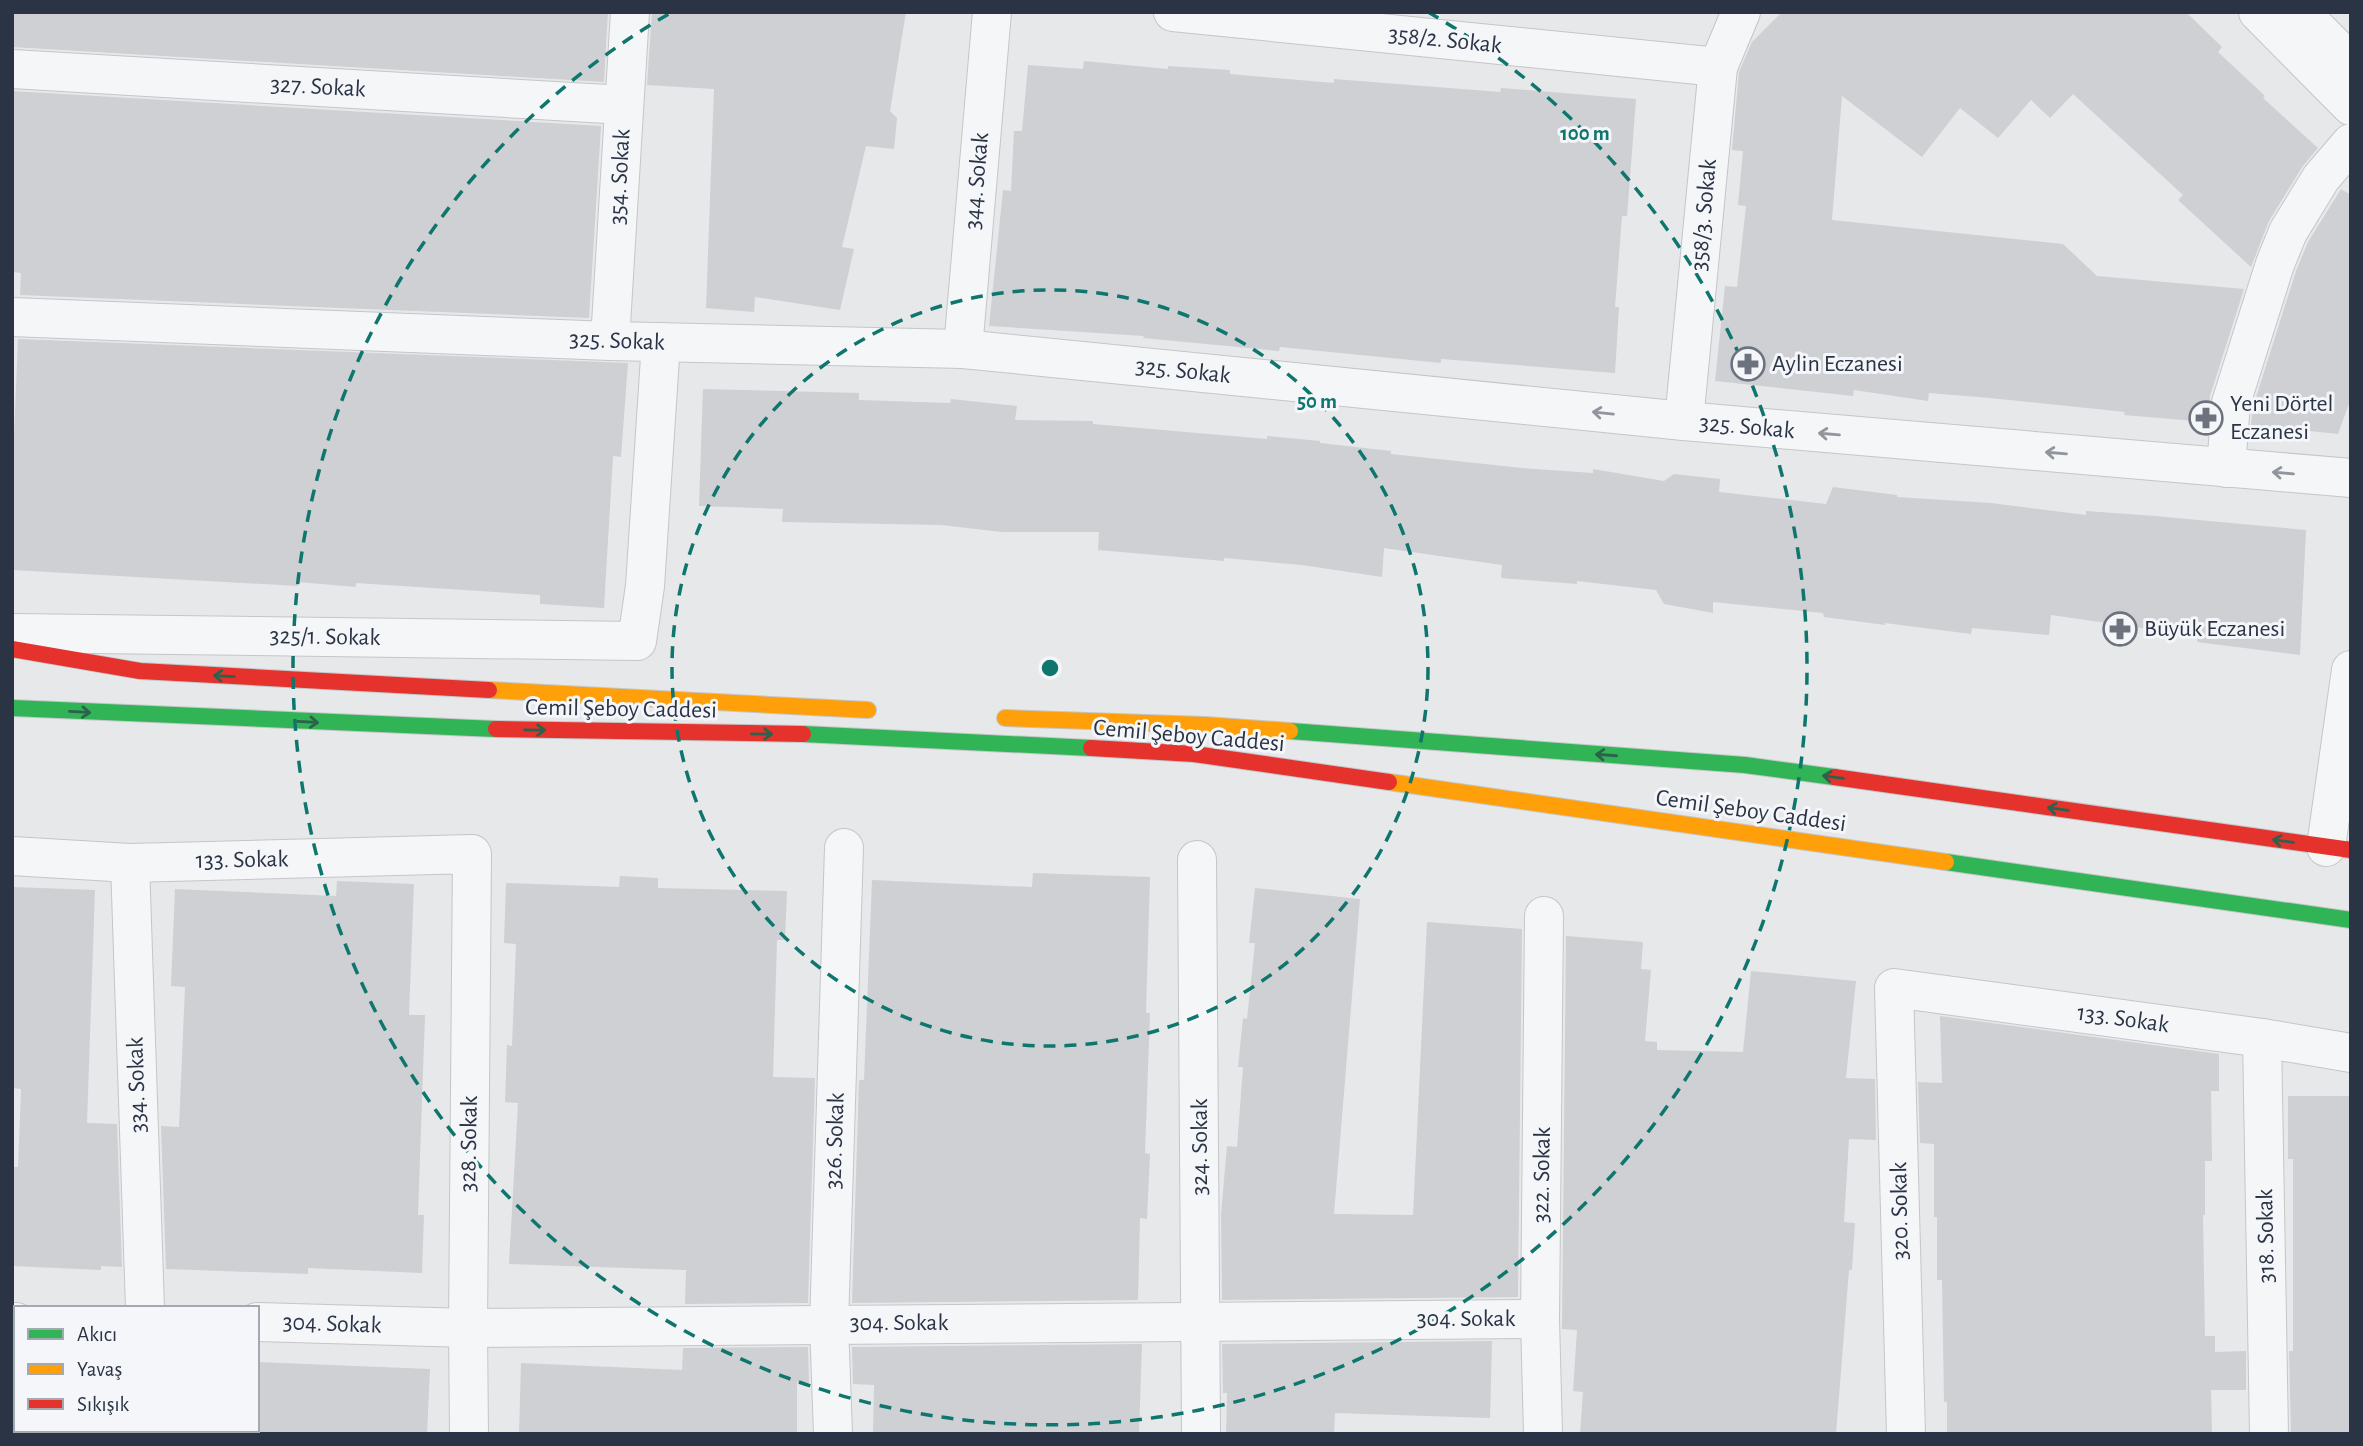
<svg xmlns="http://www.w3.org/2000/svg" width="2363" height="1446" font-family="'Alegreya Sans',sans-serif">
<rect width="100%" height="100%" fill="#e6e8ea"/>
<!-- building -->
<g fill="#ced0d3">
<polygon points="12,12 608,12 604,82 12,47"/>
<polygon points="652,12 906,12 890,111 897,118 894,149 866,146 842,247 854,249 840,310 755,297 754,312 706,308 714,89 647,85"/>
<polygon points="1782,12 2186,12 2222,47 2218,52 2265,96 2263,98 2318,148 2302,167 2269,221 2251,267 2178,200 2183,195 2073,94 2050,118 2031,100 1998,138 1960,108 1922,157 1842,96 1832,220 2063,244 2097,276 2244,289 2210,396 2208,422 2124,415 2125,412 1990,398 1929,393 1928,401 1854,390 1853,396 1715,381 1725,286 1737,287 1746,206 1738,205 1743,151 1732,150 1739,72 1752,42"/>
<polygon points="1084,61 1168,69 1168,66 1230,70 1230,74 1334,83 1334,79 1500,92 1501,88 1636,99 1627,216 1622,216 1615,307 1619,307 1615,373 1441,359 1441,363 1280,347 1279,351 1143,338 1144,336 989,326 1003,190 1011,191 1014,131 1022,131 1028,65 1083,69"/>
<polygon points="12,91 601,126 589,318 20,295 21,273 12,272"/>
<polygon points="2341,189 2351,195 2351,398 2338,434 2251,425 2253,407 2296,271 2308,242"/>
<polygon points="18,339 628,363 621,457 613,456 604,608 540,604 540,595 356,583 356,587 298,582 298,586 12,570 12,482"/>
<polygon points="703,389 859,393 859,400 950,403 951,399 1017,406 1015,420 1093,421 1093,424 1267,439 1267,436 1320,441 1320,443 1391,451 1391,454 1522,468 1593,473 1593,469 1664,481 1674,474 1720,479 1719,492 1826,504 1833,487 1897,495 1897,497 1991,503 2086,515 2086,511 2155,516 2306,530 2300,655 2197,642 2198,636 2051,615 2049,635 1972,628 1971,634 1885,623 1885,625 1824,617 1823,613 1713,602 1713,613 1664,604 1656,590 1577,581 1577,584 1501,578 1502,565 1384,548 1382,577 1302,565 1224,558 1224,561 1098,550 1099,532 1002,532 941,525 782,522 783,509 699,506"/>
<polygon points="1033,873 1150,877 1146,1013 1150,1013 1145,1153 1150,1154 1147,1219 1140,1218 1138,1300 852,1303 859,1080 864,1080 872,880 1032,887"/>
<polygon points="620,876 658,878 658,888 787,891 785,940 777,940 773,1077 815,1078 808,1303 685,1304 686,1270 509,1264 518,1103 505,1102 507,1045 512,1046 516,944 504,943 506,883 619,887"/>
<polygon points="337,881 414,884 409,1015 425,1015 418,1215 424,1215 422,1273 308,1268 308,1274 166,1269 161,1126 179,1127 185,987 171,986 175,889 336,896"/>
<polygon points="12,887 95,890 87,1123 117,1124 122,1267 101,1266 101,1270 12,1266 12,1167 18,1167 21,1089 12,1088"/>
<polygon points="1255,888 1360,899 1334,1214 1413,1215 1427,922 1522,929 1518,1297 1222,1300 1221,1214 1227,1146 1237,1147 1243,1067 1238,1067 1243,1018 1247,1019 1255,943 1249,943"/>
<polygon points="1566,936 1643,942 1641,969 1651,970 1645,1041 1657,1042 1657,1050 1743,1052 1751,971 1856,981 1846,1078 1875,1079 1876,1140 1849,1139 1844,1222 1855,1223 1852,1270 1849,1270 1836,1434 1580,1434 1583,1392 1573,1391 1577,1330 1562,1329"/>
<polygon points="1940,1016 2219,1054 2219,1091 2211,1091 2212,1161 2205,1161 2205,1215 2203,1215 2205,1336 2215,1336 2215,1352 2246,1351 2246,1390 2211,1390 2212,1434 1947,1434 1947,1402 1944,1402 1942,1280 1937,1280 1937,1217 1934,1217 1934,1144 1920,1143 1918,1082 1942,1083"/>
<polygon points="2288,1096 2351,1096 2351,1434 2291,1434 2289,1351 2293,1351 2293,1159 2288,1159"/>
<polygon points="1492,1341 1490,1418 1335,1413 1334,1434 1226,1434 1227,1393 1223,1393 1222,1344"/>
<polygon points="1142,1344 1139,1434 873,1434 874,1385 853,1384 852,1347"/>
<polygon points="808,1347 809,1383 797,1382 797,1434 519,1434 521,1363 682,1370 683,1348"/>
<polygon points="257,1362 430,1369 427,1434 257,1434"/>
</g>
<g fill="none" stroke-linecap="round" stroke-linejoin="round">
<defs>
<g id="street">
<polyline points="1173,12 1718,67"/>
<polyline points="2258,12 2351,106"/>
<polyline points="2300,12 2351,63"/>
<polyline points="12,69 624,105"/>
<polyline points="12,317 610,341 963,349 1684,421 2351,478"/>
<polyline points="610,341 630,12"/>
<polyline points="963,349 992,12"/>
<polyline points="1684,421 1718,67 1741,12"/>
<polyline points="2226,468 2231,403 2275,264 2288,232 2321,178 2351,143"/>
<polyline points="12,633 637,641 645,586 661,342"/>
<polyline points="2326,847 2351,670"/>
<polyline points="12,856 130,863 472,854 468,1328 469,1434"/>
<polyline points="1197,860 1201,1434"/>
<polyline points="130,863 145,1308"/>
<polyline points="2262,1038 2269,1434"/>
<polyline points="12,1322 16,1322"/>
<polyline points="257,1322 468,1328 1540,1319"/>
<polyline points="149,1430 149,1434"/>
<polyline points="833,1434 829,1324 844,848"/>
<polyline points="1543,1434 1540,1319 1544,916"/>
<polyline points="1906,1434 1894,988 2262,1038 2351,1053"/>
</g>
<g id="fast">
<polyline points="12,708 496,729"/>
<polyline points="1290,731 1745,765 1834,777"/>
<polyline points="803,734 1091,748"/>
<polyline points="1946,862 2351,920"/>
</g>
<g id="slow">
<polyline points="489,690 868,710"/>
<polyline points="1005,718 1205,725 1290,731"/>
<polyline points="1389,782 1946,862"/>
</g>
<g id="jam">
<polyline points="12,649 140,671 489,690"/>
<polyline points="496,729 803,734"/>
<polyline points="1091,748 1194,754 1389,782"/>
<polyline points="1834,777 2351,850"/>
</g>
</defs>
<!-- street casing -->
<use href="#street" stroke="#c4c6c8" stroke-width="40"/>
<!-- fast casing -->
<use href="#fast" stroke="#c4c6c8" stroke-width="18"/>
<!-- slow casing -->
<use href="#slow" stroke="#c4c6c8" stroke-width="18"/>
<!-- jam casing -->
<use href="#jam" stroke="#c4c6c8" stroke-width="18"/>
<!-- street -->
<use href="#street" stroke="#f5f6f7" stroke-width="38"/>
<!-- fast -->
<use href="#fast" stroke="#30b455" stroke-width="16"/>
<!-- slow -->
<use href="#slow" stroke="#ff9f0a" stroke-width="16"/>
<!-- jam -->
<use href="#jam" stroke="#e5322d" stroke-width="16"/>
</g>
<!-- one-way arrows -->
<defs><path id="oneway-shaft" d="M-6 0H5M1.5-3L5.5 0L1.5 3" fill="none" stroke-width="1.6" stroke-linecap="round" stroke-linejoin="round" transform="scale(1.75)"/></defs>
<g stroke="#90959e">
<use href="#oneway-shaft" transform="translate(1603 413) rotate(-174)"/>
<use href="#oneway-shaft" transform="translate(1829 434) rotate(-175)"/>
<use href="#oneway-shaft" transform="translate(2056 453) rotate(-175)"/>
<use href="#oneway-shaft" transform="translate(2283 473) rotate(-175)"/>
</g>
<g stroke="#2d614b">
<use href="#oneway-shaft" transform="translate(224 676) rotate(-177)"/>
<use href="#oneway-shaft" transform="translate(80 712) rotate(3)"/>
<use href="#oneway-shaft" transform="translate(308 722) rotate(3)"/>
<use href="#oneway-shaft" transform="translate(535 730) rotate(1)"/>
<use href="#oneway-shaft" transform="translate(762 734) rotate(1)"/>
<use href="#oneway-shaft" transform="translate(1606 755) rotate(-176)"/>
<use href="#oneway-shaft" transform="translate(1833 777) rotate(-172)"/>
<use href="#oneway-shaft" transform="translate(2058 809) rotate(-172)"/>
<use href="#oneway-shaft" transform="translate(2283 841) rotate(-172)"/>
</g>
<!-- distance rings -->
<g fill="none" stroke="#0f766e" stroke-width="3.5" stroke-dasharray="12 9">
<circle cx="1050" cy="668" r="378"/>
<path d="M1428 12A757 757 0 1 1 672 12"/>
</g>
<!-- icons -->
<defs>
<symbol id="pharmacy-ring" viewBox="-11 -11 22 22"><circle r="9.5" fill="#f4f6f9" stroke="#6c737f" stroke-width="1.5"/><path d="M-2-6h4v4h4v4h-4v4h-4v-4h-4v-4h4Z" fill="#6c737f"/></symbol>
</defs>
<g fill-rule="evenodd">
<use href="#pharmacy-ring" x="1729" y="345" width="38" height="38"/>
<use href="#pharmacy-ring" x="2187" y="399" width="38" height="38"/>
<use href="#pharmacy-ring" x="2101" y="610" width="38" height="38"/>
</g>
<g text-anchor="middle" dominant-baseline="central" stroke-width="6" stroke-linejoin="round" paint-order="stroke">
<!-- street labels -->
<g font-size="24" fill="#2b3445" stroke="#f4f6f9">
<text transform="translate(1445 40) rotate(6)">358/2. Sokak</text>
<text transform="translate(318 87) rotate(3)">327. Sokak</text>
<text transform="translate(620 177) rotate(-87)">354. Sokak</text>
<text transform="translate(977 181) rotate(-85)">344. Sokak</text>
<text transform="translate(1704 215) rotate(-85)">358/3. Sokak</text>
<text transform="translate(617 341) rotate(2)">325. Sokak</text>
<text transform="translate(1183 371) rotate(6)">325. Sokak</text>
<text transform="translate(1747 427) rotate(5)">325. Sokak</text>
<text transform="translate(325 637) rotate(1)">325/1. Sokak</text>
<text transform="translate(621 709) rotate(1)">Cemil Şeboy Caddesi</text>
<text transform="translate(1189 736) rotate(5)">Cemil Şeboy Caddesi</text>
<text transform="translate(1751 811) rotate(8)">Cemil Şeboy Caddesi</text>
<text transform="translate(242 860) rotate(-1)">133. Sokak</text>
<text transform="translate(2123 1019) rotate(8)">133. Sokak</text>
<text transform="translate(137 1085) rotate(-92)">334. Sokak</text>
<text transform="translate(835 1141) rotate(-88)">326. Sokak</text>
<text transform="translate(469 1144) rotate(-89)">328. Sokak</text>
<text transform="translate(1200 1147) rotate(-90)">324. Sokak</text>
<text transform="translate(1542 1175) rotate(-89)">322. Sokak</text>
<text transform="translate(1900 1211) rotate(-91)">320. Sokak</text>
<text transform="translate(2266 1236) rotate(-91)">318. Sokak</text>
<text x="1466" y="1319">304. Sokak</text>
<text x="899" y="1323">304. Sokak</text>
<text transform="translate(332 1324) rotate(2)">304. Sokak</text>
</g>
<!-- poi labels -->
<g font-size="24" fill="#2b3445" stroke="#f4f6f9" text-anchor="start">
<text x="1772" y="364">Aylin Eczanesi</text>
<text x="2230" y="404">Yeni Dörtel<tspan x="2230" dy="28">Eczanesi</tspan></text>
<text x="2144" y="629">Büyük Eczanesi</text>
</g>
</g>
<circle cx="1050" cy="668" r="10" fill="#0f766e" stroke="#f4f6f9" stroke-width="3.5"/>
<g font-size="21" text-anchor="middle" font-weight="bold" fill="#0f766e" stroke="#f4f6f9" stroke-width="6" stroke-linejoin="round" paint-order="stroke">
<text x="1585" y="140">100 m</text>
<text x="1317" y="408">50 m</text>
</g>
<!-- border -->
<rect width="2363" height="1446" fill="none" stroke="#2b3445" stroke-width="28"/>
<!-- legend -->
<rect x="14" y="1306" width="245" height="126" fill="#f4f6f9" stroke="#a4a8b1" stroke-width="2"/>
<rect x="28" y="1329" width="35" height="10" fill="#30b455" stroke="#a4a8b1" stroke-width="2"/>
<text x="77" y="1341" font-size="21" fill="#2b3445">Akıcı</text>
<rect x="28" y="1364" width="35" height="10" fill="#ff9f0a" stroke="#a4a8b1" stroke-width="2"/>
<text x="77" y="1376" font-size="21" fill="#2b3445">Yavaş</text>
<rect x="28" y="1399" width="35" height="10" fill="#e5322d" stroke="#a4a8b1" stroke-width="2"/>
<text x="77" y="1411" font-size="21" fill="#2b3445">Sıkışık</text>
</svg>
